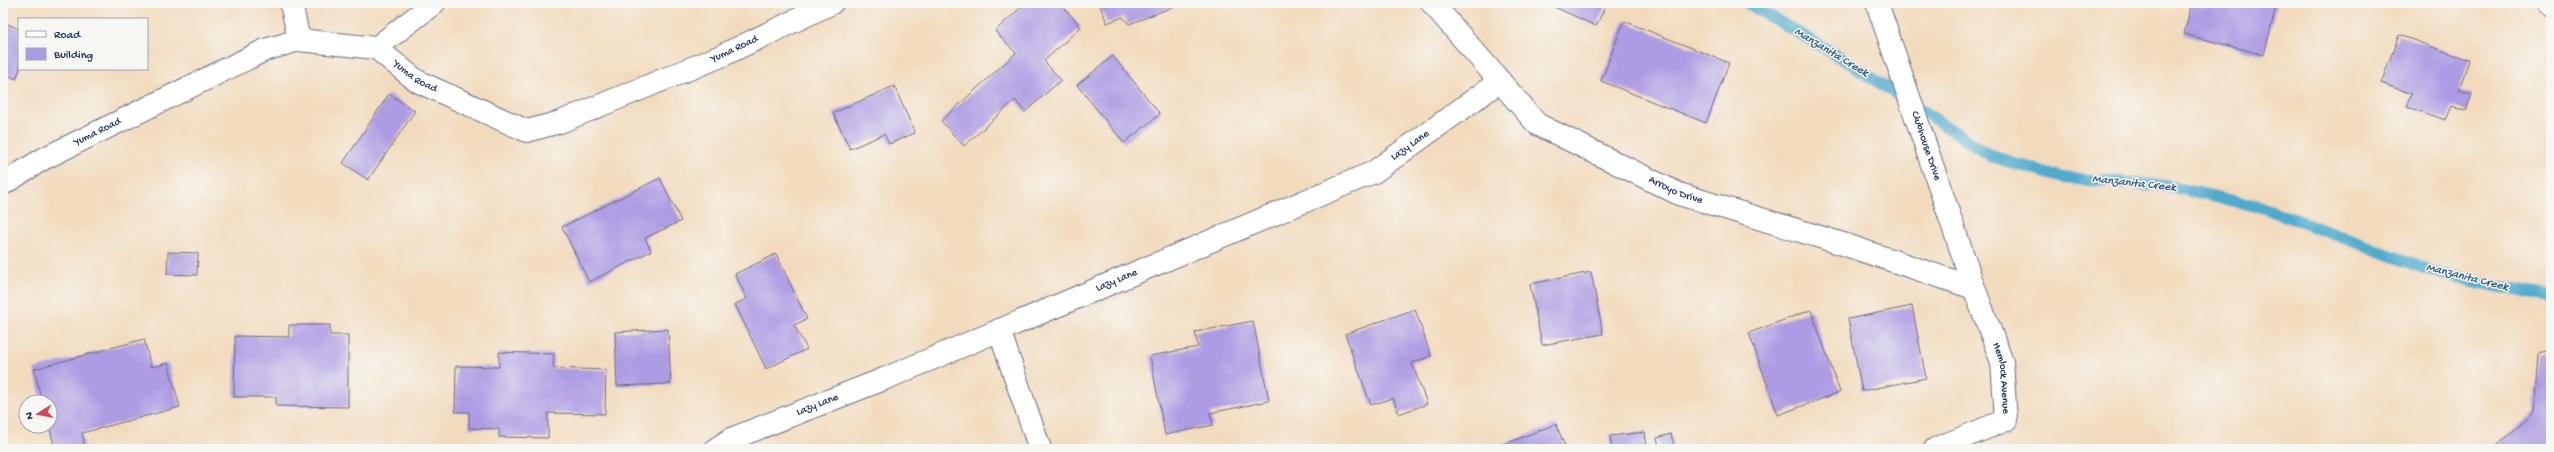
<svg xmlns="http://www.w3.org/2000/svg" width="2554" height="452" font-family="'Gochi Hand',sans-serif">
<rect width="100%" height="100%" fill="#f6f6f2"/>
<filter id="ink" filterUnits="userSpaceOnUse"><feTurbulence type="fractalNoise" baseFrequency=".025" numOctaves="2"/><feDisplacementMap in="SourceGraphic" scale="8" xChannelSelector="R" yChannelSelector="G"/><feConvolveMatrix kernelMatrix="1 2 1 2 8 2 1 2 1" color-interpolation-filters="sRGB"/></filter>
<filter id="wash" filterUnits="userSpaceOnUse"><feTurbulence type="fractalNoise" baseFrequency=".012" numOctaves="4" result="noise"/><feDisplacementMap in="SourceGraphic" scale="16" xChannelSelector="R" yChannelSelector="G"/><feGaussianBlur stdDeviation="0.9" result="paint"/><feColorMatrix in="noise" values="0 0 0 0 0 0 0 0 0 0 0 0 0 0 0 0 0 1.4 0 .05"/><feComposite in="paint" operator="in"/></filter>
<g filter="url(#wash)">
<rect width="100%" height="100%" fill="#f2dbbd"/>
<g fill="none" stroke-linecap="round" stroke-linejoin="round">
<!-- stream -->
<polyline stroke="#50aacd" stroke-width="12" points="1747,3 1843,59 1991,156 2063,178 2168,186 2264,208 2443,275 2551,297"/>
</g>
<g id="blocks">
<!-- building -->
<g fill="#ad9be3">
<polygon points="1026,3 1060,3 1081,27 1044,61 1061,80 1025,112 1015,100 964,146 941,121 1016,53 995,31"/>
<polygon points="1099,3 1183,3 1129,24 1123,17 1107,23"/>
<polygon points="1546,3 1607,3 1596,26"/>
<polygon points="2192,3 2277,3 2264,55 2184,34"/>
<polygon points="1624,21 1729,63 1706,123 1601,81"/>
<polygon points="3,22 19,29 20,69 16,79 3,73"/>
<polygon points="2399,35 2469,60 2459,90 2472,94 2466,111 2452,106 2446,120 2407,107 2412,94 2381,83"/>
<polygon points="1113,56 1160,114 1124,143 1077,85"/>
<polygon points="894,86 915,133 889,144 884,134 850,149 833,113"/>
<polygon points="389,94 415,111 368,180 343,163"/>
<polygon points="660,178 681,221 645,238 651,251 589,282 562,227"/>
<polygon points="168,252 198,253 197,275 167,274"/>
<polygon points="776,254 807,319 794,325 807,349 766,369 735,304 747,299 735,274"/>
<polygon points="1591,272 1603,334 1542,345 1530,284"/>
<polygon points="1912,306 1926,378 1862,391 1848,319"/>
<polygon points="1415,309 1431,356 1412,363 1427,404 1399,414 1393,398 1371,405 1345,334"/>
<polygon points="1811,310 1840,392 1778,415 1749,333"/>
<polygon points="1253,321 1269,401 1210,413 1213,425 1165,435 1150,356 1198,347 1195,332"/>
<polygon points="289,325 330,325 330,335 348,335 348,407 276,406 276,397 234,397 235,336 289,337"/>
<polygon points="668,329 671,384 617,386 615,332"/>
<polygon points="144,339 151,367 168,363 180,407 82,433 85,447 55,449 49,426 50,402 42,402 34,369"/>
<polygon points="2551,351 2551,449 2492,449 2535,412 2539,354"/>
<polygon points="499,352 554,354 553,368 606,370 605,414 548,413 548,438 499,437 499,429 469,428 469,412 455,412 456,366 499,367"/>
<polygon points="1556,424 1566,449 1503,449 1502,445"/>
<polygon points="1645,432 1647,449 1612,449 1610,436"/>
<polygon points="1671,434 1675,449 1660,449 1657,438"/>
</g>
</g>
</g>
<g filter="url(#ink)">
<use href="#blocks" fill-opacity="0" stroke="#666b7f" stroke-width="1"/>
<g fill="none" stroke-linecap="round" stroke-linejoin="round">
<defs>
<g id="minor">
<polyline points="291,3 299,40"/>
<path id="s1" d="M 1432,3 L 1537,124 L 1679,194 L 1843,244 L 1974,288"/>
<path id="s2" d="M 1877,3 L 1974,288 L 2002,362 L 2006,420 L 1935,449"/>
<polyline points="2549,3 2551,4"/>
<polyline points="376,48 434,3"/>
<path id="s3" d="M 3,184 L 43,159 L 265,50 L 299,40 L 376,48 L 417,81 L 527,131 L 560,122 L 721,56 L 832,3"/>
<polyline points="999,330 1040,449"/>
<path id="s4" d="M 716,449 L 731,439 L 884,379 L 1374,172 L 1500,81"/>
</g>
</defs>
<!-- minor casing -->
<use href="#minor" stroke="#666b7f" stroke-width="24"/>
<!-- minor -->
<use href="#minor" stroke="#fff" stroke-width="22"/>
</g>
</g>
<g text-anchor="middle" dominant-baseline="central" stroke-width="3" stroke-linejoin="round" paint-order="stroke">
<!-- street labels -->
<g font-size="11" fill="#1b2f5e" stroke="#f6f6f2">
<text stroke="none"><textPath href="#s3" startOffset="804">Yuma Road</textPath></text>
<text stroke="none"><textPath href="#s3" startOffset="456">Yuma Road</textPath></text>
<text stroke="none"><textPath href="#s3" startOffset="108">Yuma Road</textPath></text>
<text stroke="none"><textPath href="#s4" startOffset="759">Lazy Lane</textPath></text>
<text stroke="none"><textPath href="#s2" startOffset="151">Clubhouse Drive</textPath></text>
<text stroke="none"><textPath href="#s1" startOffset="314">Arroyo Drive</textPath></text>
<text stroke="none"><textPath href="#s4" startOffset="435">Lazy Lane</textPath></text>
<text stroke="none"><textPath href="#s2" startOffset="396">Hemlock Avenue</textPath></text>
<text stroke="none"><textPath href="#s4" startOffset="111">Lazy Lane</textPath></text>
</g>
<!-- water labels -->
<g font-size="12" font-style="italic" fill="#2e5a85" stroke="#f6f6f2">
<text transform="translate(1831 53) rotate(31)">Manzanita Creek</text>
<text transform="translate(2134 184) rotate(6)">Manzanita Creek</text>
<text transform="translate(2467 278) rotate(14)">Manzanita Creek</text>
</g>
</g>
<!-- margin -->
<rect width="2554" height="452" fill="none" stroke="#f6f6f2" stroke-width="16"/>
<!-- legend -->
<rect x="18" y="18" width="130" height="52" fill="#f6f6f2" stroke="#9ea6b7"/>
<rect x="26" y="31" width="20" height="6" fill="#ffffff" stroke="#9ea6b7"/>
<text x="54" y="38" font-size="12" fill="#1b2f5e">Road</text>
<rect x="26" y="48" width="20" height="12" fill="#ad9be3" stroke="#9ea6b7"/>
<text x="54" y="58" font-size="12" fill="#1b2f5e">Building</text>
<!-- north arrow -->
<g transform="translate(38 414) rotate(259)"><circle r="19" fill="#f6f6f2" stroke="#9ea6b7"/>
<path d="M0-3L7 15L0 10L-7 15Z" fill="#d1495b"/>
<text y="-6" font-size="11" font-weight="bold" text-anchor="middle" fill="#1b2f5e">N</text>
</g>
</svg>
